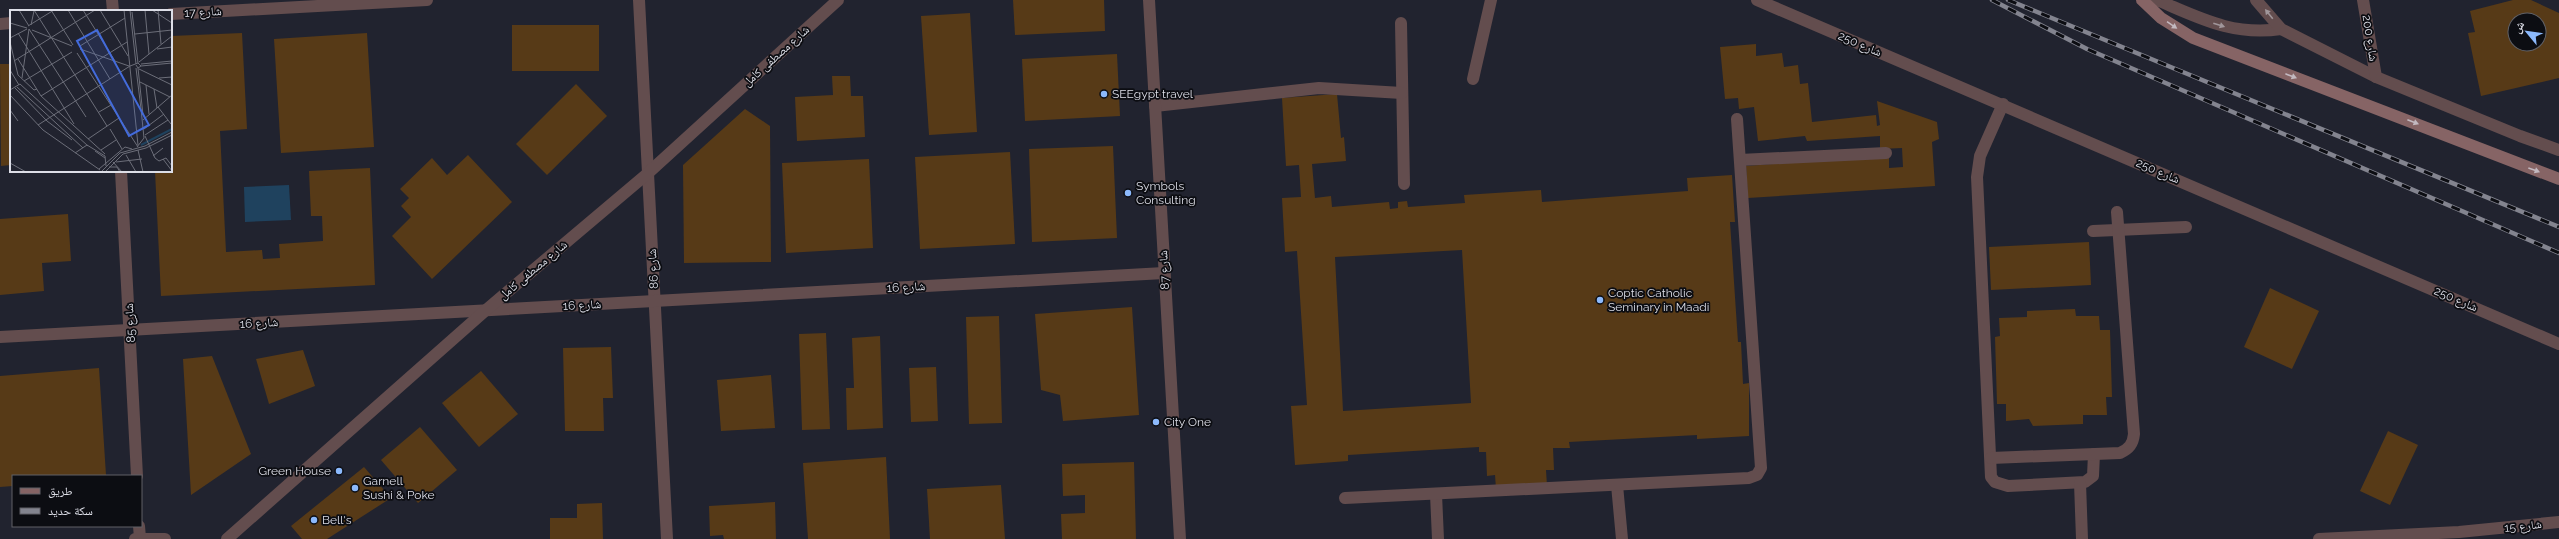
<svg xmlns="http://www.w3.org/2000/svg" width="2559" height="539" font-family="Raleway,'Noto Naskh Arabic',sans-serif">
<rect width="100%" height="100%" fill="#21232f"/>
<!-- water -->
<polygon fill="#1f425e" points="289,185 291,220 245,222 244,187"/>
<!-- building -->
<g fill="#573a17" fill-rule="evenodd">
<polygon points="1013,0 1104,0 1105,31 1015,35"/>
<path d="M 2513,0 L 2531,0 L 2559,13 L 2559,78 L 2481,96 L 2468,33 L 2475,32 L 2470,11 ZM 2515,20 L 2539,20 L 2539,44 L 2515,44 Z"/>
<polygon points="970,13 977,132 929,135 921,16"/>
<rect x="512" y="25" width="87" height="46"/>
<polygon points="242,33 247,129 220,131 226,252 262,250 263,259 280,258 279,244 323,241 322,216 311,216 309,171 370,168 375,285 161,296 155,171 171,171 171,36"/>
<polygon points="367,33 374,147 281,153 274,39"/>
<polygon points="1756,44 1756,56 1782,53 1784,67 1798,65 1800,84 1808,83 1812,122 1876,115 1877,126 1880,125 1877,101 1937,122 1939,139 1932,142 1935,186 1748,198 1746,166 1889,156 1889,168 1903,167 1902,148 1880,149 1880,136 1807,141 1805,136 1758,141 1754,107 1739,109 1738,98 1725,99 1720,47"/>
<polygon points="1117,54 1120,116 1025,121 1022,59"/>
<polygon points="0,64 11,64 11,165 1,166"/>
<polygon points="832,76 850,76 851,96 863,96 865,137 797,141 795,97 833,95"/>
<polygon points="576,84 607,116 547,175 516,144"/>
<path d="M 1337,94 L 1341,138 L 1344,137 L 1346,161 L 1312,164 L 1315,198 L 1331,196 L 1332,207 L 1389,202 L 1390,209 L 1398,208 L 1398,202 L 1407,201 L 1408,207 L 1465,203 L 1464,195 L 1541,190 L 1542,202 L 1688,191 L 1687,178 L 1732,175 L 1735,222 L 1730,222 L 1738,342 L 1741,342 L 1743,384 L 1749,383 L 1749,436 L 1697,439 L 1697,435 L 1569,442 L 1570,448 L 1553,448 L 1554,470 L 1546,470 L 1547,486 L 1496,489 L 1495,475 L 1487,476 L 1486,452 L 1479,452 L 1479,447 L 1348,455 L 1348,461 L 1295,465 L 1291,406 L 1307,405 L 1297,251 L 1285,252 L 1282,198 L 1301,197 L 1299,165 L 1286,166 L 1282,98 ZM 1462,250 L 1471,403 L 1343,411 L 1335,257 Z"/>
<polygon points="745,109 770,126 771,262 684,263 683,165"/>
<polygon points="1113,146 1117,238 1032,242 1029,149"/>
<polygon points="1010,152 1015,244 920,249 915,157"/>
<polygon points="468,155 512,202 432,279 392,236 411,217 401,206 409,198 400,189 432,158 447,175"/>
<polygon points="869,159 873,248 786,253 782,163"/>
<polygon points="68,214 71,261 42,263 44,291 0,295 0,219"/>
<polygon points="2089,242 2091,285 1991,290 1989,247"/>
<polygon points="2270,288 2319,311 2292,369 2244,347"/>
<polygon points="1132,307 1139,415 1063,421 1060,395 1041,390 1035,314"/>
<polygon points="2075,309 2076,316 2099,316 2100,330 2110,330 2112,397 2106,397 2107,415 2083,415 2083,424 2033,426 2029,419 2006,421 2006,404 1997,404 1995,337 2000,336 1999,318 2027,317 2027,311"/>
<polygon points="999,316 1002,423 969,424 966,317"/>
<polygon points="826,333 830,429 802,430 799,334"/>
<polygon points="880,336 883,428 847,430 846,388 854,388 852,338"/>
<polygon points="611,347 613,398 603,398 604,431 565,431 563,348"/>
<polygon points="303,350 315,386 269,404 256,359"/>
<polygon points="212,356 251,454 191,495 183,359"/>
<polygon points="936,367 938,421 911,422 909,368"/>
<polygon points="99,368 106,475 13,476 13,486 0,487 0,376"/>
<polygon points="481,371 518,414 479,447 442,403"/>
<polygon points="771,375 775,428 721,431 717,380"/>
<polygon points="420,427 457,470 418,503 381,460"/>
<polygon points="2388,431 2418,445 2390,505 2360,491"/>
<polygon points="886,457 890,539 808,539 803,463"/>
<polygon points="1134,462 1136,539 1062,539 1061,514 1085,513 1085,495 1063,496 1062,464"/>
<polygon points="364,467 391,498 327,539 302,539 291,526"/>
<polygon points="1001,485 1005,539 930,539 927,489"/>
<polygon points="775,502 776,539 724,539 723,535 710,536 709,506"/>
<polygon points="602,503 603,539 550,539 550,518 577,518 577,504"/>
</g>
<g fill="none" stroke-linecap="round" stroke-linejoin="round">
<!-- service -->
<g stroke="#634d4e" stroke-width="12">
<polyline points="1401,23 1404,184"/>
<polyline points="1473,79 1491,0"/>
<polyline points="2003,104 1980,156 1977,177 1991,477 1995,482 2008,486 2085,482 2093,476 2094,454"/>
<polyline points="1155,106 1319,88 1402,93"/>
<polyline points="1740,160 1886,153"/>
<polyline points="2093,231 2186,227"/>
<path d="M 1991,458 L 2120,453 C 2129,449 2133,444 2134,434 L 2117,212"/>
<polyline points="2080,483 2082,539"/>
<polyline points="1617,485 1622,539"/>
<polyline points="1436,494 1438,539"/>
<polyline points="1345,498 1749,478 1757,475 1761,468 1737,119"/>
</g>
<!-- minor -->
<g stroke="#634d4e" stroke-width="12">
<polyline points="112,0 113,11"/>
<polyline points="639,0 667,539"/>
<polyline points="1149,0 1180,539"/>
<polyline points="1757,0 2559,344"/>
<path d="M 2157,0 C 2200,18 2232,36 2281,29"/>
<polyline points="2256,0 2281,29 2376,77 2520,136 2559,150"/>
<polyline points="2363,0 2376,77"/>
<polyline points="171,14 427,0"/>
<polyline points="0,24 11,23"/>
<polyline points="121,171 137,476"/>
<polyline points="0,337 1164,273"/>
<polyline points="139,526 140,538"/>
<polyline points="135,539 165,539"/>
<polyline points="227,539 486,310 647,174 838,0"/>
<polyline points="2319,539 2459,532 2559,522"/>
</g>
<!-- secondary -->
<polyline stroke="#866465" stroke-width="12" points="2142,0 2161,18 2193,38 2559,179"/>
<defs>
<g id="rail">
<polyline points="1992,0 2087,49 2559,253"/>
<polyline points="2008,0 2559,227"/>
</g>
</defs>
<!-- rail casing -->
<use href="#rail" stroke="#83848f" stroke-width="4.5"/>
<!-- rail -->
<use href="#rail" stroke="#0c0d12" stroke-width="3" stroke-dasharray="9" stroke-linecap="butt"/>
</g>
<!-- one-way arrows -->
<defs><path id="oneway-solid" d="M-6-.8H1V-3.2L6.5 0L1 3.2V.8H-6Z"/></defs>
<g fill="#a0969a">
<use href="#oneway-solid" transform="translate(2269 14) rotate(-129)"/>
<use href="#oneway-solid" transform="translate(2219 25) rotate(18)"/>
</g>
<g fill="#c3b9c0">
<use href="#oneway-solid" transform="translate(2172 25) rotate(34)"/>
<use href="#oneway-solid" transform="translate(2291 76) rotate(21)"/>
<use href="#oneway-solid" transform="translate(2413 122) rotate(21)"/>
<use href="#oneway-solid" transform="translate(2534 170) rotate(20)"/>
</g>
<!-- markers -->
<g fill="#8cb9fc" stroke="#0c0d12" stroke-width="1.5">
<circle cx="1104" cy="94" r="4"/>
<circle cx="1128" cy="193" r="4"/>
<circle cx="1600" cy="300" r="4"/>
<circle cx="1156" cy="422" r="4"/>
<circle cx="339" cy="471" r="4"/>
<circle cx="355" cy="488" r="4"/>
<circle cx="314" cy="520" r="4"/>
</g>
<g text-anchor="middle" dominant-baseline="central" stroke-width="3.5" stroke-linejoin="round" paint-order="stroke">
<!-- street labels -->
<g font-size="12" fill="#dddee7" stroke="#0c0d12">
<text transform="translate(203 12) rotate(-3)">شارع 17</text>
<text transform="translate(2370 38) rotate(81)">شارع 200</text>
<text transform="translate(1860 44) rotate(23)">شارع 250</text>
<text transform="translate(776 56) rotate(-42)">شارع مصطفى كامل</text>
<text transform="translate(2158 171) rotate(23)">شارع 250</text>
<text transform="translate(653 269) rotate(-93)">شارع 86</text>
<text transform="translate(533 270) rotate(-40)">شارع مصطفى كامل</text>
<text transform="translate(1164 270) rotate(-93)">شارع 87</text>
<text transform="translate(906 287) rotate(-3)">شارع 16</text>
<text transform="translate(2456 299) rotate(23)">شارع 250</text>
<text transform="translate(582 305) rotate(-3)">شارع 16</text>
<text transform="translate(130 323) rotate(-93)">شارع 85</text>
<text transform="translate(259 323) rotate(-3)">شارع 16</text>
<text transform="translate(2523 526) rotate(-6)">شارع 15</text>
</g>
<!-- poi labels -->
<g font-size="12" fill="#dddee7" stroke="#0c0d12" text-anchor="start">
<text x="1112" y="94">SEEgypt travel</text>
<text x="1136" y="186">Symbols<tspan x="1136" dy="14">Consulting</tspan></text>
<text x="1608" y="293">Coptic Catholic<tspan x="1608" dy="14">Seminary in Maadi</tspan></text>
<text x="1164" y="422">City One</text>
<text x="331" y="471" text-anchor="end">Green House</text>
<text x="363" y="481">Garnell<tspan x="363" dy="14">Sushi &amp; Poke</tspan></text>
<text x="322" y="520">Bell's</text>
</g>
</g>
<!-- overview -->
<g transform="translate(10 10)">
<rect width="162" height="162" fill="#21232f"/>
<path fill="none" stroke="#1f425e" stroke-width="2" d="M 131,135 L 162,119"/>
<path fill="none" stroke="#6c6e79" stroke-width="1" d="M 9,0 L 19,16M 24,0 L 97,116M 41,0 L 63,35M 58,0 L 100,69M 73,0 L 105,51M 90,0 L 118,46M 114,0 L 128,135M 120,0 L 126,54M 135,0 L 139,44M 142,0 L 162,13M 148,0 L 151,34M 122,2 L 128,53M 0,13 L 17,18M 21,15 L 24,1M 18,16 L 44,0M 19,19 L 76,107M 22,20 L 62,36M 8,23 L 64,114M 125,24 L 162,20M 0,28 L 17,19M 0,32 L 8,65 L 24,80 L 27,79M 70,36 L 115,8M 70,39 L 119,56M 147,39 L 162,37M 67,43 L 128,137M 8,49 L 31,86 L 95,144M 4,51 L 85,0M 129,52 L 162,26M 131,54 L 162,51M 131,56 L 162,53M 126,58 L 131,99M 128,58 L 133,105M 129,59 L 162,75M 0,60 L 9,75M 12,68 L 19,19M 149,68 L 162,67M 14,71 L 62,42M 130,72 L 160,87M 136,75 L 139,104M 7,77 L 73,138M 5,78 L 37,111 L 62,130M 144,79 L 147,98M 0,80 L 10,74 L 78,136M 0,85 L 33,120 L 90,160M 31,86 L 117,32M 148,97 L 161,114M 0,100 L 8,111M 89,102 L 101,95M 133,110 L 162,85M 28,115 L 120,56 L 128,53 L 131,56 L 128,58 L 126,55M 100,119 L 112,139M 134,119 L 154,104M 135,125 L 158,110M 135,126 L 145,148 L 149,151 L 156,148 L 162,156M 78,129 L 109,108M 77,135 L 95,146 L 96,156M 127,137 L 134,128 L 131,99M 91,140 L 106,130M 128,140 L 133,162M 85,141 L 95,148M 65,143 L 77,135M 116,145 L 126,162M 143,146 L 153,138M 153,149 L 162,161M 103,152 L 112,162M 106,152 L 132,149M 0,153 L 16,162M 99,157 L 107,157 L 110,162M 89,159 L 115,137 L 122,139M 91,162 L 110,143 L 135,136 L 162,122M 95,162 L 113,144 L 136,138 L 162,125"/>
<path fill="#436bdb" fill-opacity="0.15" stroke="#436bdb" stroke-width="2" d="M 87,20 L 139,115 L 119,126 L 67,31 Z"/>
<rect width="162" height="162" fill="none" stroke="#dddee7" stroke-width="2"/>
</g>
<!-- legend -->
<rect x="12" y="475" width="130" height="52" fill="#0c0d12" stroke="#606167"/>
<rect x="20" y="488" width="20" height="6" fill="#866465" stroke="#606167"/>
<text x="48" y="495" font-size="12" fill="#dddee7">طريق</text>
<rect x="20" y="508" width="20" height="6" fill="#83848f" stroke="#606167"/>
<text x="48" y="515" font-size="12" fill="#dddee7">سكة حديد</text>
<!-- north arrow -->
<g transform="translate(2527 32) rotate(299)"><circle r="19" fill="#0c0d12" stroke="#606167"/>
<path d="M0-3L7 15L0 10L-7 15Z" fill="#8cb9fc"/>
<text y="-6" font-size="11" font-weight="bold" text-anchor="middle" fill="#dddee7">ش</text>
</g>
</svg>
